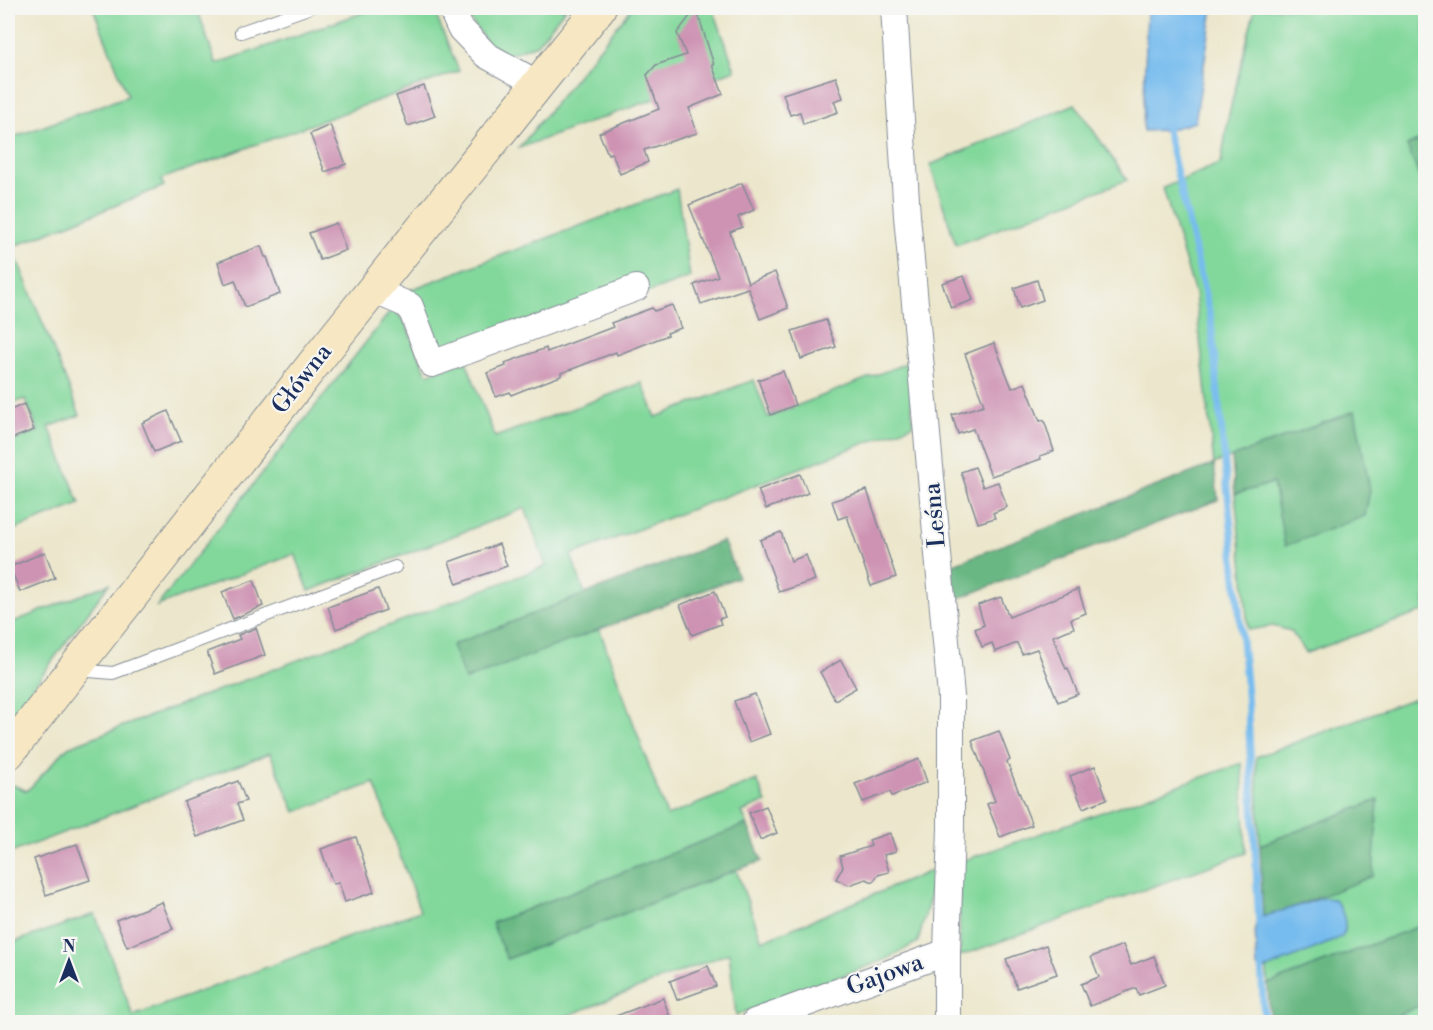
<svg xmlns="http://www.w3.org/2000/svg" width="1433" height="1030" font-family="'Libre Bodoni',serif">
<rect width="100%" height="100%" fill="#f6f6f2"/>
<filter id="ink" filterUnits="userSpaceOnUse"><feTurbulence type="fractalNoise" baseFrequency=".0167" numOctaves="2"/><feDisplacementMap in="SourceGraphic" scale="12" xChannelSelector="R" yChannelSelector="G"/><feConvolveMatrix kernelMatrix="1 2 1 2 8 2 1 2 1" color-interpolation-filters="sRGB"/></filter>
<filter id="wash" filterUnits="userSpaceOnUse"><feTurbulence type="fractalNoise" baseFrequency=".008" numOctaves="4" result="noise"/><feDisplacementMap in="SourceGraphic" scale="24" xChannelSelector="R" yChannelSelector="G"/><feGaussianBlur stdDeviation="1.35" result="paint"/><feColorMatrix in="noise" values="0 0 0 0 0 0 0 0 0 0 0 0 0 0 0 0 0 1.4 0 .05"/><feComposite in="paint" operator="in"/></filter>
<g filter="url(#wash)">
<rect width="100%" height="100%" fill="#ece7cc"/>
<!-- green -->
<g fill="#82d89b" stroke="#4e847c" stroke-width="1.5">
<polygon points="93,8 197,8 216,64 376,8 433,8 459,71 161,179 164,186 12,247 80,415 49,427 80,504 8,532 8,443 38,431 25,399 8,405 8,139 128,96"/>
<polygon points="465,8 566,8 537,44 498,58 470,19"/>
<polygon points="636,8 713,8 735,70 519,148 631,9"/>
<polygon points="1255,8 1425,8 1425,138 1407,146 1426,190 1425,611 1306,653 1291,631 1273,626 1248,630 1244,579 1235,494 1273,483 1286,545 1355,411 1214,464 1195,294 1163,188 1221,163 1229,114"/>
<polygon points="1075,104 1127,180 956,245 930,165"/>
<polygon points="677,189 690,277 644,294 443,347 437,342 407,291"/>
<polygon points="393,308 405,323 427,374 466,361 495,437 642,383 656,417 754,380 768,417 909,362 913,425 571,555 585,594 453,645 465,680 599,628 667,816 757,780 766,802 742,812 747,824 507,959 736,870 762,941 933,870 929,901 918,942 887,959 736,1015 729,953 551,1022 8,1022 8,944 95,914 133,1016 420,911 374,783 295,812 270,753 8,854 8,783 27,791 68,747 546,566 525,508 396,558 309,591 295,554 157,606"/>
<polygon points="109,584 8,721 8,624"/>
<polygon points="1425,694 1425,924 1268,984 1263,919 1378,800 1260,845 1256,757"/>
<polygon points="1242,763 1246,853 960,956 959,862"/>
<polygon points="1425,1003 1425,1022 1393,1022 1393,1017"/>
</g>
<!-- forest -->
<g fill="#69b883" stroke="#427470" stroke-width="1.5">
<polygon points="1425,138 1425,190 1407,146"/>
<polygon points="1355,411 1370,490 1365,516 1285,546 1273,483 1235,494 1232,457"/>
<polygon points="1214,464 1218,500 954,600 951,565"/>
<polygon points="723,541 738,577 465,680 452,645"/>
<polygon points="1378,800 1373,876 1263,919 1260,845"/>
<polygon points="747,824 762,861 736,870 507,959 492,923"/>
<polygon points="1425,924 1425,1003 1394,1017 1393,1022 1270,1022 1268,984"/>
</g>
<!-- water -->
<g fill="#77bcee" stroke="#4976a6" stroke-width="1.5">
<polygon points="1147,8 1213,8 1195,122 1167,130 1143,131"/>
<path d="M 1323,898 L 1334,899 C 1341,907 1350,925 1342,936 C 1340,938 1336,939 1333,941 L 1264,970 L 1257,967 L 1255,927 L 1259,918 Z"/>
</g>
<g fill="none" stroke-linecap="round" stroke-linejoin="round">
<!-- stream -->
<g stroke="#77bcee" stroke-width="7">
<polyline points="1167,130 1211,320 1247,692 1259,927"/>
<polyline points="1261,962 1264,1022"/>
</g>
</g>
<g id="blocks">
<!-- building -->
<g fill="#ce93b3">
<polygon points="696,8 714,65 712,65 723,94 689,108 697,133 644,150 648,162 620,174 612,153 608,154 599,133 659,109 647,75 656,65 686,55 677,33"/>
<polygon points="836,77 843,98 834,101 838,112 803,124 800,112 790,115 783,94"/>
<polygon points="424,86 435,116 408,126 396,96"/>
<polygon points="330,125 346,164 325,172 310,134"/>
<polygon points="742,183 754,210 738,217 742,227 730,232 734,244 748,283 775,272 788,308 760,319 748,288 701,304 694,285 718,276 689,205"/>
<polygon points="336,223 346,250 320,260 309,233"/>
<polygon points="261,246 265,257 267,257 280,294 245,307 235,280 225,284 218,262"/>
<polygon points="964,276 973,300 951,308 942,283"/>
<polygon points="1037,280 1043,300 1020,308 1014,288"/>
<polygon points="672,305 681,328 667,333 668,335 617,355 616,352 575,368 561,373 561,376 526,389 511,395 510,392 496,397 487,373 506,366 505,363 546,348 547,352 613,327 611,323 652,308 654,311"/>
<polygon points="826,320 836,347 801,359 792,331"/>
<polygon points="994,343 1012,388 1025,383 1040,421 1044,420 1054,451 1040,456 1041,459 991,476 973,429 958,434 952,415 984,405 965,354"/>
<polygon points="783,371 795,405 771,415 758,380"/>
<polygon points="24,404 34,430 8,440 8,411"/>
<polygon points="168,411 181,441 154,452 142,423"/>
<polygon points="975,467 983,487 998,482 1007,507 993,513 995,518 978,523 961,472"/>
<polygon points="800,474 808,493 766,509 758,490"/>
<polygon points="867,490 896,577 871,586 847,516 838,519 832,501"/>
<polygon points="781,532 791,561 806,555 815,580 779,592 760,540"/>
<polygon points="499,544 507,566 457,584 449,562"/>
<polygon points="45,552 55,578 20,592 10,567"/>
<polygon points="254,580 263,606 233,619 222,592"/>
<polygon points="378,589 386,610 336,629 328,607"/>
<polygon points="1078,589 1086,613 1071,619 1074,628 1053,636 1066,669 1068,668 1078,694 1058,702 1037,649 1022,654 1017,643 995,652 992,643 982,647 975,629 984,625 978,605 1001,597 1009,617"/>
<polygon points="715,591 725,617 719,619 721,624 692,635 680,605"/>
<polygon points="256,628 265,655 215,674 207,652 240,639 238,635"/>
<polygon points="841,660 856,688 835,700 820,672"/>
<polygon points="755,694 770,734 749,742 734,701"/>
<polygon points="999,731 1010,760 1007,762 1032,825 1000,837 987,804 995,801 972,741"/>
<polygon points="919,759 927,782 892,796 890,792 863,802 855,784"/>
<polygon points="1095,766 1107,799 1083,808 1070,776"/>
<polygon points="238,781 246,801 237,804 243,820 197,837 184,802"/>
<polygon points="766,806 777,833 760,840 749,813"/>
<polygon points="890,833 896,851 884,855 889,872 878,875 873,882 866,879 849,885 836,879 843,867 840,856 871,846 869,840"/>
<polygon points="356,837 374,892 345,902 339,883 333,884 321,849"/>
<polygon points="77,844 90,880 46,895 34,859"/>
<polygon points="162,902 173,929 127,947 116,920"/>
<polygon points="1046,945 1057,974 1017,988 1006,959"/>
<polygon points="1123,945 1131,965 1154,956 1165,985 1139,995 1136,988 1090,1006 1081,984 1099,977 1091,957"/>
<polygon points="708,966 716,986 677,1000 670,981"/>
<polygon points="663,998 672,1023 604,1023 603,1021"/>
</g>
</g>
</g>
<g filter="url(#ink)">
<use href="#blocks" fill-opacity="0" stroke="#848b95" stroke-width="1.5"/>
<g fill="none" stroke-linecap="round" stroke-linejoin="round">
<defs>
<g id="service">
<polyline points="241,32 308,8"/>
<polyline points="77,670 113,673 395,567"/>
</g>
<g id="minor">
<polyline points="451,8 460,28 486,55 538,84"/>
<polyline points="894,8 907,216 951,696 951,828 947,952 947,1022"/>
<polyline points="373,290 410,306 432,364 636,288"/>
<polyline points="755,1022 947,952"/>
</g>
<polyline id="secondary" points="8,753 320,356 599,8"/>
</defs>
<!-- service casing -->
<use href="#service" stroke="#848b95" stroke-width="14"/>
<!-- minor casing -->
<use href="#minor" stroke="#848b95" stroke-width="28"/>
<!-- secondary casing -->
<use href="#secondary" stroke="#848b95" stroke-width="35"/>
<!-- service -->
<use href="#service" stroke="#fff" stroke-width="12"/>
<!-- minor -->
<use href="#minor" stroke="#fff" stroke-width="26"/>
<!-- secondary -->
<use href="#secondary" stroke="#f7e8c3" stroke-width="33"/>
</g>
</g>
<g text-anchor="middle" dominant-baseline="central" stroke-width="4.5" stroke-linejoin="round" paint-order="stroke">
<!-- street labels -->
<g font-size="24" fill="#1b2f5e" stroke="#f6f6f2">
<text transform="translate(302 379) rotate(-52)">Główna</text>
<text transform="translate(935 515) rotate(-95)">Leśna</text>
<text transform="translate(885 975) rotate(-20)">Gajowa</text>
</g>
</g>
<!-- margin -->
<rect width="1433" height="1030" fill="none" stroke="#f6f6f2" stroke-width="30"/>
<!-- north arrow -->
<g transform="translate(69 961)" stroke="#f6f6f2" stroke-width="4.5" paint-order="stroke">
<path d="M0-4.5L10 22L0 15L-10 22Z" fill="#1b2f5e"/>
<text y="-9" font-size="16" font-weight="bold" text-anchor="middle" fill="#1b2f5e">N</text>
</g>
</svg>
